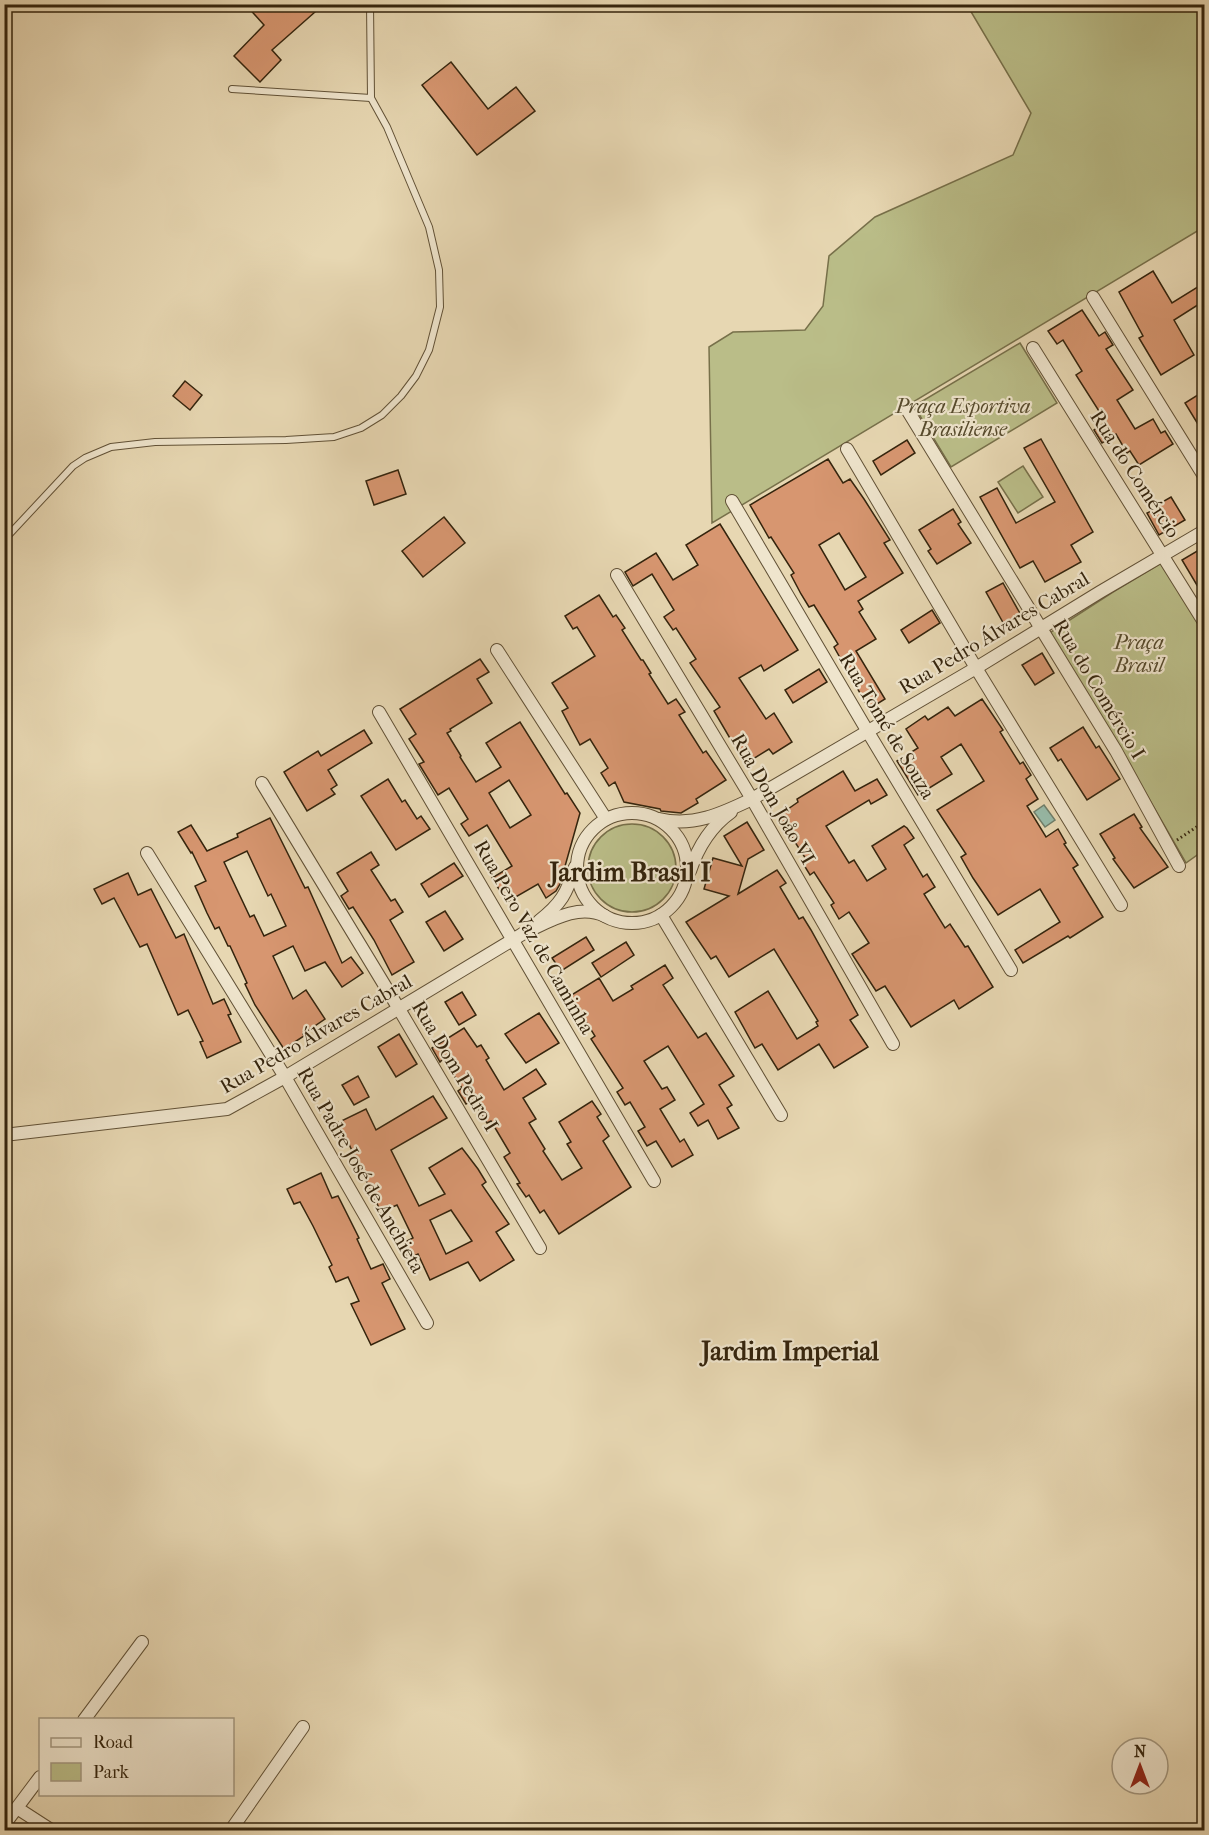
<svg xmlns="http://www.w3.org/2000/svg" width="1209" height="1835" font-family="'IM FELL French Canon',serif">
<rect width="100%" height="100%" fill="#e7d7b2"/>
<filter id="stains"><feTurbulence type="fractalNoise" baseFrequency=".00333" numOctaves="4"/><feColorMatrix values="0 0 0 0 .2 0 0 0 0 .09 0 0 0 0 .02 0 0 0 .5 -.17"/></filter>
<radialGradient id="worn" r=".72"><stop offset=".6" stop-color="#630" stop-opacity="0"/><stop offset="1" stop-color="#630" stop-opacity=".3"/></radialGradient>
<!-- green -->
<g fill="#babd88" stroke="#77704a" stroke-width="1.5">
<polygon points="967,5 1204,5 1204,227 712,523 709,347 733,332 805,330 823,306 829,256 875,217 1013,155 1031,113"/>
<polygon points="1020,343 1057,403 951,467 914,406"/>
<polygon points="1023,466 1043,497 1018,513 998,482"/>
<polygon points="1163,562 1204,630 1204,850 1186,863 1119,747 1048,634 1113,592"/>
<circle cx="632" cy="868" r="44"/>
</g>
<!-- water -->
<polygon fill="#97baa8" stroke="#6f7e6a" stroke-width="1.5" points="1044,805 1055,820 1045,827 1034,812"/>
<!-- building -->
<g fill="#d79670" stroke="#34240d" stroke-width="1.5" fill-rule="evenodd">
<polygon points="245,4 308,4 315,12 272,50 281,60 260,82 234,56 264,25"/>
<polygon points="451,62 488,109 516,87 535,111 477,155 422,85"/>
<polygon points="1153,271 1172,303 1204,283 1204,301 1174,320 1194,355 1161,375 1139,338 1143,336 1119,292"/>
<polygon points="1082,310 1099,336 1105,332 1113,345 1106,349 1133,390 1117,400 1135,429 1153,419 1161,433 1165,431 1173,444 1139,465 1130,451 1127,453 1116,434 1102,443 1094,430 1106,422 1076,375 1082,371 1063,340 1057,344 1048,331"/>
<polygon points="185,381 202,395 190,410 173,396"/>
<polygon points="1204,391 1204,434 1185,403"/>
<polygon points="1041,439 1093,532 1071,545 1081,562 1045,582 1033,561 1020,568 980,497 997,488 1016,523 1055,502 1024,448"/>
<polygon points="907,440 915,453 881,475 873,461"/>
<path d="M 828,459 L 843,483 L 850,479 L 864,499 L 890,540 L 884,543 L 903,573 L 858,601 L 863,609 L 859,612 L 876,639 L 856,651 L 885,699 L 869,709 L 834,647 L 838,644 L 814,605 L 809,607 L 801,594 L 791,575 L 794,573 L 771,537 L 769,538 L 750,505 ZM 839,533 L 866,577 L 845,590 L 819,545 Z"/>
<polygon points="398,470 406,494 374,505 366,481"/>
<polygon points="1171,497 1185,520 1159,535 1147,513 1158,508 1157,505"/>
<polygon points="953,509 961,522 958,524 971,543 937,564 928,551 931,549 919,530"/>
<polygon points="444,517 465,543 423,577 402,551"/>
<polygon points="720,524 798,650 764,671 761,665 739,678 766,719 774,713 792,742 773,754 769,749 745,764 714,711 720,707 690,663 696,659 676,628 673,630 664,617 674,610 652,574 633,586 625,572 656,553 673,580 698,565 686,545"/>
<polygon points="1204,547 1204,597 1182,560"/>
<polygon points="1003,583 1022,617 1005,626 986,592"/>
<polygon points="599,595 613,617 616,615 625,628 622,630 641,660 643,660 651,673 649,674 668,704 676,699 685,712 679,715 703,753 706,751 726,780 696,799 698,803 681,813 661,811 660,809 624,802 615,782 609,786 601,773 608,768 590,739 580,745 562,711 568,708 552,683 595,656 577,627 573,629 565,616"/>
<polygon points="932,610 940,623 909,643 901,630"/>
<polygon points="1042,653 1054,673 1035,685 1022,665"/>
<path d="M 480,659 L 489,672 L 477,679 L 492,703 L 450,729 L 451,731 L 447,733 L 461,756 L 460,757 L 476,782 L 501,767 L 486,743 L 520,722 L 565,794 L 567,793 L 580,813 L 560,884 L 556,891 L 546,898 L 538,884 L 507,902 L 492,878 L 512,866 L 487,825 L 469,836 L 461,824 L 468,819 L 449,788 L 438,795 L 419,764 L 424,762 L 409,739 L 416,734 L 400,709 ZM 509,780 L 531,815 L 510,828 L 489,793 Z"/>
<polygon points="819,669 827,682 793,703 785,690"/>
<polygon points="982,699 1003,730 1000,732 1020,764 1023,762 1031,775 1026,779 1038,799 1027,806 1046,837 1058,829 1066,843 1064,844 1078,865 1073,868 1103,917 1070,938 1068,936 1023,963 1015,950 1060,922 1040,889 998,915 973,878 961,857 966,854 937,810 984,781 961,744 941,757 952,774 918,795 897,761 918,748 906,729 925,716 928,720 948,707 955,716"/>
<polygon points="1083,727 1096,748 1099,746 1120,779 1087,800 1061,759 1058,761 1050,748"/>
<polygon points="364,730 372,743 328,770 337,785 331,789 335,794 307,811 284,772 318,751 321,756"/>
<polygon points="843,771 855,791 877,779 887,795 871,804 869,800 826,826 849,863 854,860 867,881 886,869 872,846 904,826 907,828 914,838 904,845 923,877 927,874 935,887 924,894 945,928 950,924 965,947 968,946 993,987 959,1009 954,1000 911,1027 885,986 876,991 852,954 869,943 849,912 839,919 831,905 834,903 814,872 810,875 802,862 806,859 778,816 798,802 797,799"/>
<polygon points="388,779 402,802 405,800 417,819 421,816 430,829 396,850 361,796"/>
<polygon points="1134,814 1142,827 1140,828 1168,867 1134,888 1113,859 1115,858 1100,834"/>
<path d="M 270,818 L 305,888 L 308,887 L 342,963 L 351,957 L 363,973 L 342,987 L 325,962 L 305,971 L 293,946 L 273,956 L 293,999 L 306,990 L 325,1019 L 303,1034 L 304,1036 L 284,1049 L 255,1005 L 245,984 L 247,983 L 230,946 L 228,946 L 219,927 L 215,929 L 207,913 L 195,886 L 206,881 L 192,852 L 191,853 L 178,832 L 191,825 L 207,851 L 238,837 L 237,834 ZM 247,851 L 268,896 L 271,894 L 286,926 L 264,936 L 254,915 L 250,917 L 224,862 Z"/>
<polygon points="747,822 764,850 748,859 738,894 777,870 786,883 780,887 799,919 803,917 811,930 858,1015 850,1020 868,1047 834,1068 819,1044 778,1070 762,1044 755,1048 735,1012 768,991 797,1039 818,1026 816,1022 818,1021 774,949 729,977 716,956 711,959 686,922 729,896 704,889 713,858 742,866 724,836"/>
<polygon points="371,852 379,865 371,870 391,901 395,899 403,912 390,920 414,962 392,975 374,940 353,907 349,909 341,896 348,891 337,873"/>
<polygon points="454,863 463,876 429,897 421,884"/>
<polygon points="128,873 138,895 151,889 176,938 184,934 213,1004 224,999 231,1014 228,1015 241,1042 207,1058 200,1042 203,1041 188,1010 178,1015 147,944 140,947 114,898 102,904 94,889"/>
<polygon points="445,911 463,939 444,951 426,922"/>
<polygon points="586,937 594,950 561,971 552,958"/>
<polygon points="626,942 634,955 601,977 592,963"/>
<polygon points="665,965 673,978 663,985 698,1038 706,1033 734,1076 719,1085 732,1105 727,1108 739,1128 718,1139 708,1120 698,1126 690,1113 704,1104 668,1046 644,1061 662,1089 667,1087 675,1100 660,1109 680,1142 684,1139 693,1155 672,1167 656,1141 647,1146 638,1131 645,1127 630,1102 625,1105 617,1092 623,1088 591,1039 595,1036 578,1009 573,1012 565,999 599,978 613,1001 633,989 631,986"/>
<polygon points="462,992 476,1015 459,1025 445,1002"/>
<polygon points="539,1013 559,1043 526,1063 505,1034"/>
<polygon points="464,1028 477,1047 481,1045 489,1058 486,1060 504,1090 536,1069 546,1084 523,1098 536,1119 529,1123 545,1149 543,1151 562,1180 582,1168 567,1144 571,1142 559,1122 592,1101 601,1114 597,1117 609,1136 603,1141 631,1187 559,1234 544,1210 540,1213 529,1195 526,1197 517,1184 520,1183 504,1157 510,1153 491,1121 487,1123 473,1100 466,1104 458,1091 462,1088 443,1059 440,1062 432,1048"/>
<polygon points="399,1034 417,1064 396,1077 378,1047"/>
<polygon points="358,1076 369,1097 354,1105 342,1085"/>
<path d="M 433,1096 L 447,1118 L 391,1150 L 419,1206 L 445,1194 L 429,1168 L 462,1148 L 478,1169 L 486,1182 L 482,1185 L 509,1224 L 496,1232 L 514,1260 L 480,1281 L 468,1262 L 430,1280 L 418,1254 L 408,1259 L 401,1244 L 413,1238 L 397,1205 L 381,1212 L 346,1138 L 340,1140 L 333,1125 L 366,1109 L 376,1130 ZM 451,1210 L 472,1241 L 446,1254 L 430,1220 Z"/>
<polygon points="321,1173 332,1198 338,1196 359,1238 357,1239 371,1269 383,1264 390,1279 382,1283 405,1329 371,1345 351,1304 359,1301 348,1277 336,1282 329,1267 332,1265 313,1226 300,1202 294,1204 287,1189"/>
</g>
<g fill="none" stroke-linecap="round" stroke-linejoin="round">
<defs>
<g id="service">
<polyline points="232,89 371,98"/>
<polyline points="4,540 73,466 85,458 111,447 155,442 286,440 334,437 361,428 382,415 401,396 416,376 429,350 440,307 439,270 429,227 387,127 371,98 370,4"/>
</g>
<g id="minor">
<polyline points="1093,297 1204,476"/>
<polyline points="1033,348 1204,622"/>
<polyline points="908,411 1116,751 1179,866"/>
<polyline points="847,449 976,668 1121,905"/>
<polyline points="732,501 868,732 1011,970"/>
<polyline points="617,575 752,799 893,1044"/>
<polyline points="497,650 606,819"/>
<polyline points="379,712 654,1181"/>
<polyline points="262,783 399,1009 540,1248"/>
<circle cx="632" cy="868" r="55"/>
<path d="M 659,819 C 693,827 721,814 752,799 L 976,668 L 1100,592 L 1204,531"/>
<polyline points="147,853 285,1077 427,1323"/>
<path d="M 690,871 C 698,847 710,827 731,812"/>
<polyline points="661,915 781,1115"/>
<path d="M 539,921 C 561,904 567,893 575,867"/>
<path d="M 4,1135 L 227,1109 L 285,1077 L 524,933 C 550,921 578,903 605,916"/>
<polyline points="84,1720 142,1642"/>
<polyline points="17,1808 51,1830"/>
<polyline points="4,1825 40,1777"/>
<polyline points="231,1830 303,1727"/>
</g>
</defs>
<!-- service casing -->
<use href="#service" stroke="#615136" stroke-width="8"/>
<!-- minor casing -->
<use href="#minor" stroke="#615136" stroke-width="14"/>
<!-- path -->
<polyline stroke="#34240d" stroke-width="3" stroke-dasharray="1.5 3" stroke-linecap="butt" points="1177,840 1204,822"/>
<!-- service -->
<use href="#service" stroke="#efe5cd" stroke-width="6"/>
<!-- minor -->
<use href="#minor" stroke="#efe5cd" stroke-width="12"/>
</g>
<g text-anchor="middle" dominant-baseline="central" stroke-width="4.5" stroke-linejoin="round" paint-order="stroke">
<!-- park labels -->
<g font-size="20" font-style="italic" fill="#564a2c" stroke="#efe5cd">
<text x="963" y="406">Praça Esportiva<tspan x="963" dy="23">Brasiliense</tspan></text>
<text x="1139" y="642">Praça<tspan x="1139" dy="23">Brasil</tspan></text>
</g>
<!-- street labels -->
<g font-size="20" fill="#34240d" stroke="#efe5cd">
<text transform="translate(1135 474) rotate(57)">Rua do Comércio</text>
<text transform="translate(994 633) rotate(-31)">Rua Pedro Álvares Cabral</text>
<text transform="translate(1099 689) rotate(59)">Rua do Comércio I</text>
<text transform="translate(887 726) rotate(59)">Rua Tomé de Souza</text>
<text transform="translate(773 799) rotate(60)">Rua Dom Joåo VI</text>
<text transform="translate(534 937) rotate(60)">Rua Pero Vaz de Caminha</text>
<text transform="translate(316 1034) rotate(-30)">Rua Pedro Álvares Cabral</text>
<text transform="translate(455 1066) rotate(59)">Rua Dom Pedro I</text>
<text transform="translate(361 1170) rotate(60)">Rua Padre José de Anchieta</text>
</g>
<!-- district labels -->
<g font-size="26" font-weight="bold" fill="#34240d" stroke="#efe5cd">
<text x="630" y="872">Jardim Brasil I</text>
<text x="790" y="1351">Jardim Imperial</text>
</g>
</g>
<!-- margin -->
<rect width="1209" height="1835" fill="none" stroke="#e7d7b2" stroke-width="24"/>
<rect x="6" y="6" width="1197" height="1823" fill="none" stroke="#34240d" stroke-width="3"/>
<rect x="12" y="12" width="1185" height="1811" fill="none" stroke="#34240d" stroke-width="1.5"/>
<!-- legend -->
<rect x="39" y="1718" width="195" height="78" fill="#efe5cd" stroke="#a49880" stroke-width="1.5"/>
<rect x="51" y="1738" width="30" height="9" fill="#efe5cd" stroke="#a49880" stroke-width="1.5"/>
<text x="93" y="1748" font-size="18" fill="#34240d">Road</text>
<rect x="51" y="1763" width="30" height="18" fill="#babd88" stroke="#a49880" stroke-width="1.5"/>
<text x="93" y="1778" font-size="18" fill="#34240d">Park</text>
<!-- north arrow -->
<g transform="translate(1140 1766)"><circle r="28" fill="#efe5cd" stroke="#a49880" stroke-width="1.5"/>
<path d="M0-4.5L10 22L0 15L-10 22Z" fill="#8f2418"/>
<text y="-9" font-size="16" font-weight="bold" text-anchor="middle" fill="#34240d">N</text>
</g>
<rect width="100%" height="100%" filter="url(#stains)"/>
<rect width="100%" height="100%" fill="url(#worn)"/>
</svg>
